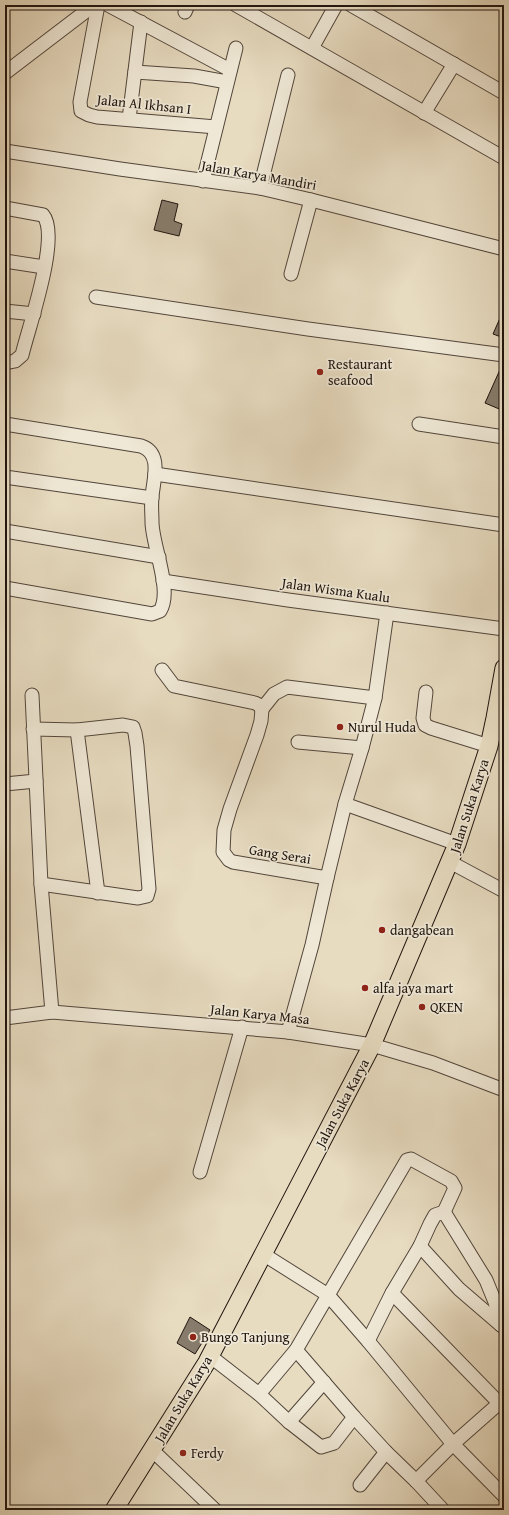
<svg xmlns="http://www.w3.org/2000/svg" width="509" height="1515" font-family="'Gentium Book Plus',serif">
<rect width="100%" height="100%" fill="#e7dbc0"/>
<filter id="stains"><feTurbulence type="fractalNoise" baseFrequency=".005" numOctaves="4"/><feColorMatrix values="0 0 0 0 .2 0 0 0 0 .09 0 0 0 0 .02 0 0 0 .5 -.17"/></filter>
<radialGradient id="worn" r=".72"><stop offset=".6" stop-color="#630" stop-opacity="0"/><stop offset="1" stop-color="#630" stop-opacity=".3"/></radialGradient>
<!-- building -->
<g fill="#877c6b" stroke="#20150f">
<polygon points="162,200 178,204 174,221 182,224 179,236 154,230"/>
<polygon points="504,309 504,338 493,334"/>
<polygon points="503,363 504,363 504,411 485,403"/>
<polygon points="190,1317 210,1330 195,1354 177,1343"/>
</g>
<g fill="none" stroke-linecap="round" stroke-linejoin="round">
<defs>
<g id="minor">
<polyline points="98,5 80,102 81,111 89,115 97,117 216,127"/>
<polyline points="108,5 230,70"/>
<polyline points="236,5 504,158"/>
<polyline points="351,5 504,93"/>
<polyline points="185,12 188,5"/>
<polyline points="312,48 336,5"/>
<polyline points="135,72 194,76 227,82"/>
<polyline points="5,73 94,5"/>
<polyline points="424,113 454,64"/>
<polyline points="129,119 141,22"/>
<polyline points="5,151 120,169 260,188 311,200 504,249"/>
<polyline points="203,181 236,48"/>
<polyline points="260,188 288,75"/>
<path d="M 5,208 L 43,215 C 61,236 28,329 22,355 L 15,361 L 5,363"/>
<polyline points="5,261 44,267"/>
<polyline points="291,274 311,200"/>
<polyline points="96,297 308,329 504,355"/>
<polyline points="5,311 34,314"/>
<path d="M 5,424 L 141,446 C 163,453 153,481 152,497 C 151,505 152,514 152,522 C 152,545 173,591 160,611 L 152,614 L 5,588"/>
<polyline points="419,424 504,437"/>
<polyline points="155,474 504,525"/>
<polyline points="5,477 152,498"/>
<polyline points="5,531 159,557"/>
<polyline points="163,581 288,600 504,629"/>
<polyline points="162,670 174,686 255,703 259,705 262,709"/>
<polyline points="426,692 423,718 425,725 431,728 489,746"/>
<polyline points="32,695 41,884 52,1012"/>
<polyline points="262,709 261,721 257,735 230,809 224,830 223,852 229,860 233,862 327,878 312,945 288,1032"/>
<polyline points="262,709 274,694 287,687 375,698"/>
<polyline points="33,729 77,730 123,725 133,727 135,733 137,746 149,889 147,896 138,898 41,884"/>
<polyline points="77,730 98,893"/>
<polyline points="298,742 362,748"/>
<polyline points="5,784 36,781"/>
<polyline points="345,804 457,844"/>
<polyline points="450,862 504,891"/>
<polyline points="327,878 345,804 362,748 375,698 387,613"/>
<polyline points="5,1018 52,1012 288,1032 372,1045 433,1063 504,1090"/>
<polyline points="200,1172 242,1027"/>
<polyline points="420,1246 459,1289 502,1326"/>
<polyline points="263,1254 328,1295 368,1341 453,1444 504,1496"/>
<polyline points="392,1293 504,1408"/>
<polyline points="368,1341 392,1293 420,1246 430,1224 435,1215 444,1212 486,1280 495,1302 501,1325"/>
<polyline points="296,1350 354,1417 386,1452 416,1481 443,1510"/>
<polyline points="210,1356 259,1394 289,1422 321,1447 334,1443 354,1417"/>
<polyline points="259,1394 296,1350 407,1160 411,1159 451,1181 455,1188 444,1212"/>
<polyline points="289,1422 324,1382"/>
<polyline points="152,1450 215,1510"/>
<polyline points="416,1481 453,1444 504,1399"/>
<polyline points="360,1485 386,1452"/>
</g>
<polyline id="major" points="114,1510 207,1362 372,1045 457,844 489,746 495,718 504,668"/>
</defs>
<!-- minor casing -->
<use href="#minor" stroke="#52463b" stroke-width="15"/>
<!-- major casing -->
<use href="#major" stroke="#20150f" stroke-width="19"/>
<!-- minor -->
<use href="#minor" stroke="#efe8d6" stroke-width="13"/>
<!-- major -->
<use href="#major" stroke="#e7dbc0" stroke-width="17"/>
</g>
<!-- markers -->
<g fill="#8f2418" stroke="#efe8d6" stroke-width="1.5">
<circle cx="320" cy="372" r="4"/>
<circle cx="340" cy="727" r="4"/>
<circle cx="382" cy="930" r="4"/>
<circle cx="365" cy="988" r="4"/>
<circle cx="422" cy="1007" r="4"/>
<circle cx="193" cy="1337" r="4"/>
<circle cx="183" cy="1453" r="4"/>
</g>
<g text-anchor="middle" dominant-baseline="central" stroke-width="3.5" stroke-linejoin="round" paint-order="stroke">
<!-- street labels -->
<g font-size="14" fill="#20150f" stroke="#efe8d6">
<text transform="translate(144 104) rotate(6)">Jalan Al Ikhsan I</text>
<text transform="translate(259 175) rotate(10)">Jalan Karya Mandiri</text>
<text transform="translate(336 590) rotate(8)">Jalan Wisma Kualu</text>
<text transform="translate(469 806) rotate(-72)">Jalan Suka Karya</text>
<text transform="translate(280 854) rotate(9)">Gang Serai</text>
<text transform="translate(260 1014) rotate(6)">Jalan Karya Masa</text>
<text transform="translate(342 1103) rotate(-62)">Jalan Suka Karya</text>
<text transform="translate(183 1399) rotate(-59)">Jalan Suka Karya</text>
</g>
<!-- poi labels -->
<g font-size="14" fill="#20150f" stroke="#efe8d6" text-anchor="start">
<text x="328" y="364">Restaurant<tspan x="328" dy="16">seafood</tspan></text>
<text x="348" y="727">Nurul Huda</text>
<text x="390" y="930">dangabean</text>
<text x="373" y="988">alfa jaya mart</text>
<text x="430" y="1007">QKEN</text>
<text x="201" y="1337">Bungo Tanjung</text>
<text x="191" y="1453">Ferdy</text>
</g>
</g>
<!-- margin -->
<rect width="509" height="1515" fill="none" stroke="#e7dbc0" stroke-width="20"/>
<rect x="6" y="6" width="497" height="1503" fill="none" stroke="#20150f" stroke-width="2"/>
<rect x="10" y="10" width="489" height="1495" fill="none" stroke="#20150f"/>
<rect width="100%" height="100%" filter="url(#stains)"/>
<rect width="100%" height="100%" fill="url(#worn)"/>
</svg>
